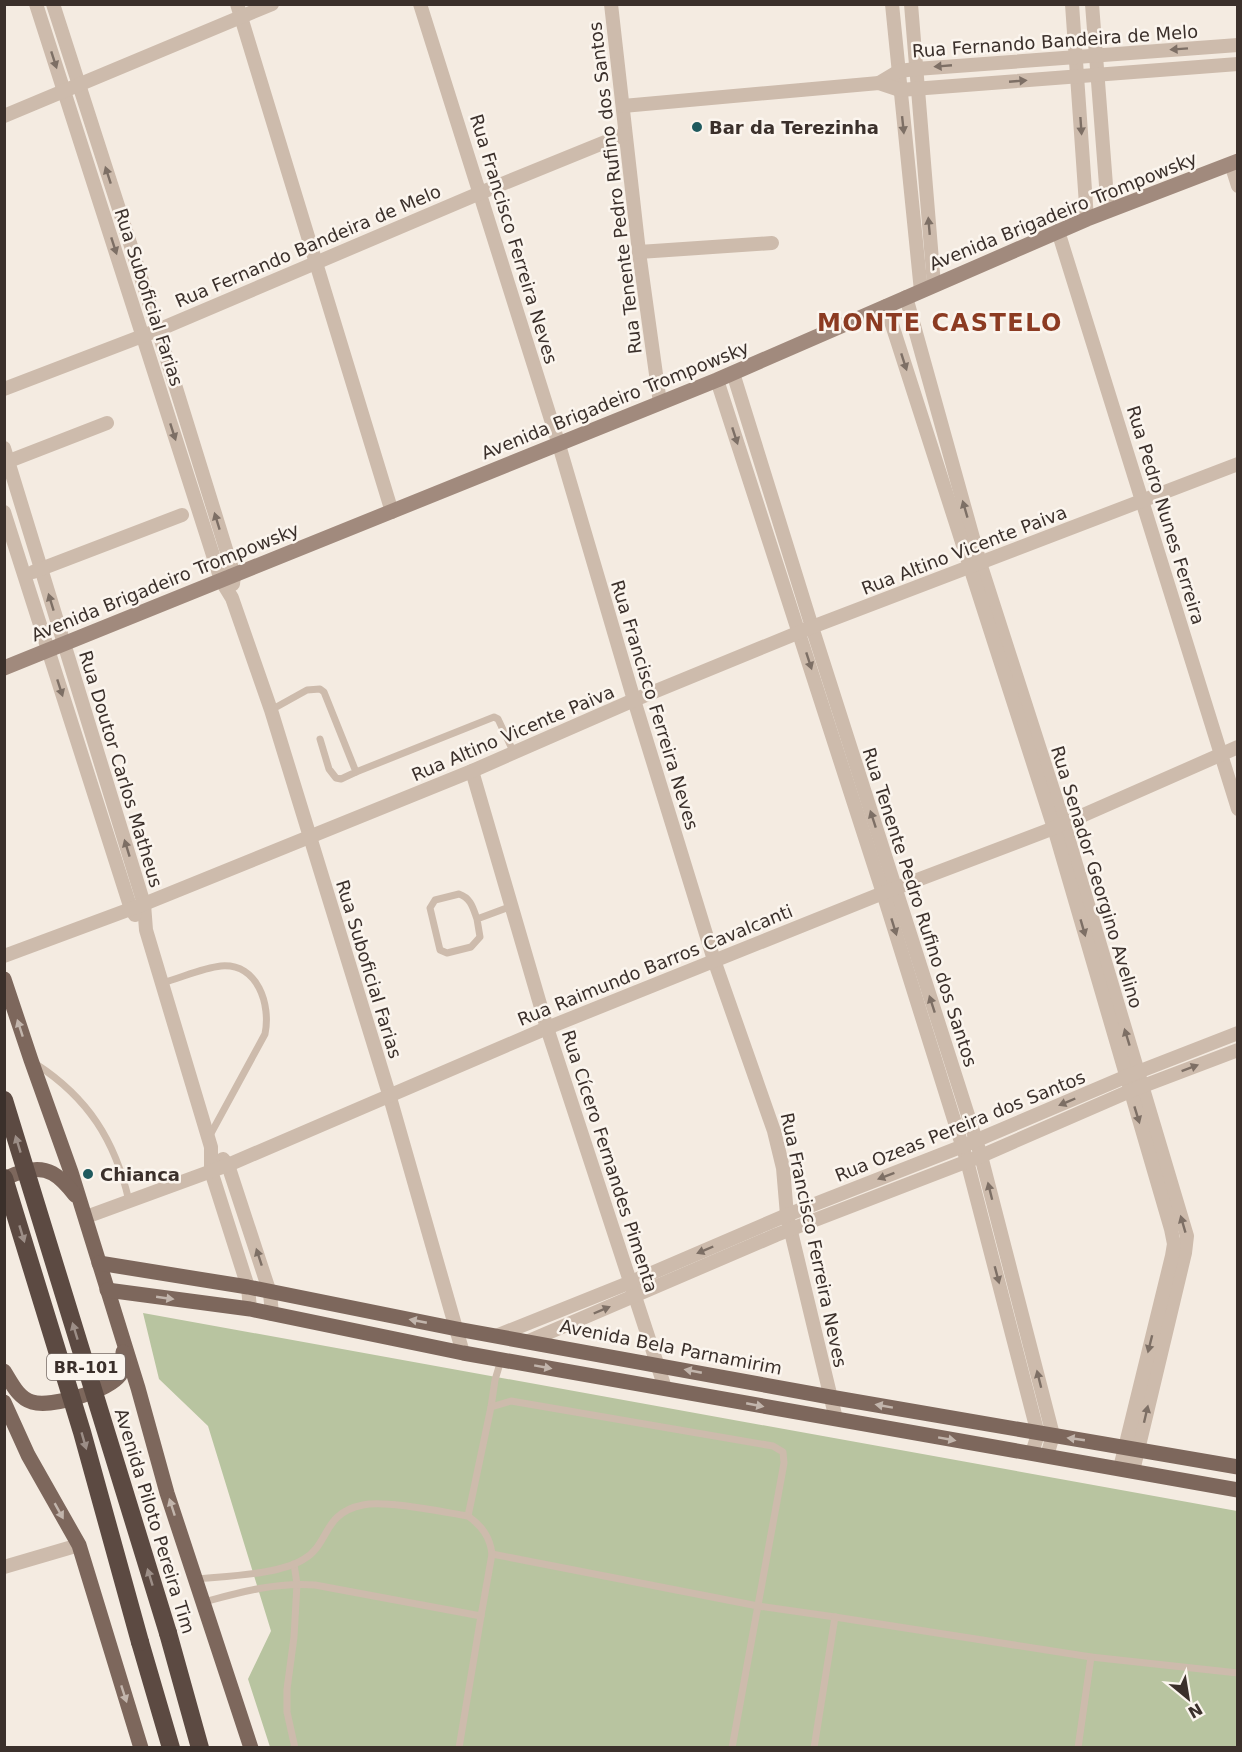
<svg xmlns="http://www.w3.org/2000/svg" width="1242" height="1752" font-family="'DejaVu Sans',sans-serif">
<rect width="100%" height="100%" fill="#f4ebe1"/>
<!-- green -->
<polygon fill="#b8c4a0" points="143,1313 1237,1511 1237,1747 270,1747 248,1679 271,1631 208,1426 159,1379"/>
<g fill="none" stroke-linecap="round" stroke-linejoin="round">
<!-- lane -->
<g stroke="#cdbbac" stroke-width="7">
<polyline points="271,710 307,690 320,689 324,692 356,772 341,779 336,778 329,769 320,739"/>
<polyline points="356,772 494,717 498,719 514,753"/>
<path d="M 477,919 L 480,937 L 471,947 L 447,953 L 440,950 L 430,908 L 435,900 L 459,894 C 471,898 473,908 477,919 L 512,906"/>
<path d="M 162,983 C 181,978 202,968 221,966 C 258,963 271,1005 265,1034 L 209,1137"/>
<path d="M 36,1064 C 88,1098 115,1140 129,1201"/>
<polyline points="491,1407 495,1380 501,1360"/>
<polyline points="468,1516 491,1407 511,1401 773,1446 783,1452 784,1463 732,1748"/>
<polyline points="294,1564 297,1584 294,1637 287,1689 287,1712 295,1748"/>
<path d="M 196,1579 C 226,1576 279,1575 304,1559 C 330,1544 322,1513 363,1505 C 386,1500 442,1512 468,1516 C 482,1526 490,1537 492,1554 L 758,1606 L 835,1617 L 814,1748"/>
<path d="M 204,1602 C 241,1592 276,1582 315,1585 L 481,1616 L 459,1748"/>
<polyline points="481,1616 492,1554"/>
<polyline points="835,1617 1091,1657 1238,1673"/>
<polyline points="1078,1748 1091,1657"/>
</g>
<!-- street -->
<g stroke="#cdbbac" stroke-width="14">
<polyline points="36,4 221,580 232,598 271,710 389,1094 463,1353"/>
<polyline points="53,4 158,330 234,575 233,584"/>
<polyline points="237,4 392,512"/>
<polyline points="420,4 559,445 634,700 714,960 774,1131 783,1168 787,1215 836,1419"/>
<polyline points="611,4 639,252 660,403"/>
<polyline points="892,4 921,291"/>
<polyline points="911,4 934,285"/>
<polyline points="1072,4 1087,219"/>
<polyline points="1092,4 1108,211"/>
<polyline points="879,83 899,71 916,69 1238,45"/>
<polyline points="623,106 879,83 900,90 1238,64"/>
<polyline points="4,116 272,4"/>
<polyline points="1231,164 1238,186"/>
<polyline points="1058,231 1238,809"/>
<polyline points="639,252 772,243"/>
<polyline points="906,297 980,563 1064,824 1187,1236 1185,1253 1133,1471"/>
<polyline points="886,306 1054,828 1171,1229 1174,1244 1172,1256 1120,1468"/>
<polyline points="733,373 812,627 981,1156 1053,1435 1047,1456"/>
<polyline points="717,380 883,893 967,1161 1038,1434 1032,1453"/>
<polyline points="4,389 158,330 480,193 625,134"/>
<polyline points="4,448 144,904 146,930 211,1147 211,1171 248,1287 250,1309"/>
<polyline points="4,463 107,423"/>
<polyline points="4,512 131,909 135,915"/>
<polyline points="33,572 182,515"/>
<polyline points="472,771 547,1028 665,1388"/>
<polyline points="4,956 144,904 472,771 634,700 812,627 1238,464"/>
<polyline points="223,1159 228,1165 270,1293 272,1314"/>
<polyline points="86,1217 228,1165 547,1028 883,893 1054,828 1238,747"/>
<polyline points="496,1336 631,1282 787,1215 963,1146 1125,1077 1238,1033"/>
<polyline points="529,1341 776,1235 981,1156 1130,1091 1238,1050"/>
<polyline points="4,1567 79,1545"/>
</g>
<!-- secondary -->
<polyline stroke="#a18a7d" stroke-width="15" points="4,668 717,380 1087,219 1238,161"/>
<!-- primary -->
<g stroke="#7d675c" stroke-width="15">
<polyline points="4,979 31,1060 71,1172 138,1388 167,1493 251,1748"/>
<path d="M 4,1180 C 10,1175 15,1174 22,1172 C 48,1164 60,1176 75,1195"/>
<polyline points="99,1263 248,1287 457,1329 830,1397 1238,1467"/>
<polyline points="107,1290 250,1309 463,1353 1238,1490"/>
<path d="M 4,1371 C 11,1382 18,1398 32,1402 C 51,1408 108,1391 120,1375 C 124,1368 123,1360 123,1352"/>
<polyline points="4,1402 28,1455 79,1545 141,1748"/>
</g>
<!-- highway -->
<g stroke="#5c4a42" stroke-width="18">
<polyline points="168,1633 200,1748"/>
<polyline points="140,1642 171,1748"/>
</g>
<!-- highway-bridge -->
<g stroke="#5c4a42" stroke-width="18">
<polyline points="4,1100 168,1633"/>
<polyline points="4,1178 82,1432 140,1642"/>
</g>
</g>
<!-- one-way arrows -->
<defs><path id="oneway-solid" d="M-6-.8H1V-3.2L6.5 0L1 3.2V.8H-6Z" transform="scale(1.5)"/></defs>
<g fill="#7d6f65">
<use href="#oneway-solid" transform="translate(1179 49) rotate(176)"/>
<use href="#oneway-solid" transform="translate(54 60) rotate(72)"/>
<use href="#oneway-solid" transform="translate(943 66) rotate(175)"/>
<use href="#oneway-solid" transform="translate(1018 81) rotate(-5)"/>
<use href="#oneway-solid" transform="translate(903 125) rotate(84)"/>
<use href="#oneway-solid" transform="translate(1081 126) rotate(86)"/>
<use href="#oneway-solid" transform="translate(108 175) rotate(-108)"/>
<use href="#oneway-solid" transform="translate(929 226) rotate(-95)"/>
<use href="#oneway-solid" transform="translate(114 246) rotate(72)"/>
<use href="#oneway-solid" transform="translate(904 362) rotate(72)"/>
<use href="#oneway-solid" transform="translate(173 432) rotate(72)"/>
<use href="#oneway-solid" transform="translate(735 436) rotate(72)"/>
<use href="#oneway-solid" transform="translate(965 509) rotate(-106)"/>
<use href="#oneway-solid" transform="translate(217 521) rotate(-107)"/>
<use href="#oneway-solid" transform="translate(51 602) rotate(-107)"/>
<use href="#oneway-solid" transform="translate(809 661) rotate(72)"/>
<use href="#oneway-solid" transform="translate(60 688) rotate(72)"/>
<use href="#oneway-solid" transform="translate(873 819) rotate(-108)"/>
<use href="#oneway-solid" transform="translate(127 848) rotate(-107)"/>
<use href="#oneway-solid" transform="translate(894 927) rotate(73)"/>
<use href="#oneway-solid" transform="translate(1083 928) rotate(74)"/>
<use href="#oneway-solid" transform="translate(932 1004) rotate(-108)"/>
<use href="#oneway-solid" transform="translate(1127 1037) rotate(-107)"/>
<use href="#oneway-solid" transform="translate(1190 1068) rotate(-21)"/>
<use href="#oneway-solid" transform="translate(1067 1102) rotate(157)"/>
<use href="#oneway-solid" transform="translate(1137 1115) rotate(73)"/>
<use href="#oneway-solid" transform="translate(886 1176) rotate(159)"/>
<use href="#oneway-solid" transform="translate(990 1191) rotate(-104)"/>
<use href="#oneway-solid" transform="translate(1183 1224) rotate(-106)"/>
<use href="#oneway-solid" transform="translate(705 1250) rotate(157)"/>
<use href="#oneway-solid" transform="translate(259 1257) rotate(-108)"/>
<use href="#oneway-solid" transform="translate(997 1275) rotate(75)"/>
<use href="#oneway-solid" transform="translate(602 1310) rotate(-23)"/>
<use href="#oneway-solid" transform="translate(1150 1344) rotate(104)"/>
<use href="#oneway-solid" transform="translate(1039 1379) rotate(-104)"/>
<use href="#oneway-solid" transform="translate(1146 1414) rotate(-77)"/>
</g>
<g fill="#c2b5ac">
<use href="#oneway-solid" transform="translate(20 1028) rotate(-108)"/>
<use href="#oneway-solid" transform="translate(165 1298) rotate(8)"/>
<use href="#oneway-solid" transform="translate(418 1321) rotate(-169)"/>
<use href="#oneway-solid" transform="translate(543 1367) rotate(10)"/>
<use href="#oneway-solid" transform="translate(693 1371) rotate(-169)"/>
<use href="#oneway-solid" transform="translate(755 1405) rotate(11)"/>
<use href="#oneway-solid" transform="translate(884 1406) rotate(-170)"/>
<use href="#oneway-solid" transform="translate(947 1439) rotate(10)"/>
<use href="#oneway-solid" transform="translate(1076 1439) rotate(-172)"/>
<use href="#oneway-solid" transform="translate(172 1507) rotate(-108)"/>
<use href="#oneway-solid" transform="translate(59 1511) rotate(61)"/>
<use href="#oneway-solid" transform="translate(124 1694) rotate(72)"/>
</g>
<g fill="#9c8e87">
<use href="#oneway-solid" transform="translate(18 1144) rotate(-107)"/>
<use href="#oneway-solid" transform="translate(22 1234) rotate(73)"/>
<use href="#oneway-solid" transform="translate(75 1331) rotate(-107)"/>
<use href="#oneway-solid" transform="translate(84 1441) rotate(74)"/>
<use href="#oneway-solid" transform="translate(150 1577) rotate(-107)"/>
</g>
<!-- markers -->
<g fill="#1f5a5e" stroke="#fbf5ee" stroke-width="2">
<circle cx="697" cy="127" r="6"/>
<circle cx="88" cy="1174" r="6"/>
</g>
<g text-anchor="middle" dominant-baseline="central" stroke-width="5" stroke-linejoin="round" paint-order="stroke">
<!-- shield labels -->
<rect fill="#fbf5ee" stroke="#756b66" stroke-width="1.5" x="47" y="1354" width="78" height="26" rx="4.5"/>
<g font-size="16" font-weight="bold" fill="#3b302b">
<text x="86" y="1367">BR-101</text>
</g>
<!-- street labels -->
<g font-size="18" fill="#3b302b" stroke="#fbf5ee">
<text transform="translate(1055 41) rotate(-4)">Rua Fernando Bandeira de Melo</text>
<text transform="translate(615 188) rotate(-97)">Rua Tenente Pedro Rufino dos Santos</text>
<text transform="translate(1063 211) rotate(-22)">Avenida Brigadeiro Trompowsky</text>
<text transform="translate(514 239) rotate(73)">Rua Francisco Ferreira Neves</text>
<text transform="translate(308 246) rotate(-23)">Rua Fernando Bandeira de Melo</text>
<text transform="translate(149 297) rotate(72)">Rua Suboficial Farias</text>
<text transform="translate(615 400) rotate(-22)">Avenida Brigadeiro Trompowsky</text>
<text transform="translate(1166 515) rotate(73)">Rua Pedro Nunes Ferreira</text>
<text transform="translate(964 550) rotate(-21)">Rua Altino Vicente Paiva</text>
<text transform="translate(165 582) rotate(-22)">Avenida Brigadeiro Trompowsky</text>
<text transform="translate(655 705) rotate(73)">Rua Francisco Ferreira Neves</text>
<text transform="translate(513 733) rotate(-23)">Rua Altino Vicente Paiva</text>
<text transform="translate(121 769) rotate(73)">Rua Doutor Carlos Matheus</text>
<text transform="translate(1097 877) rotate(73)">Rua Senador Georgino Avelino</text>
<text transform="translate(920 907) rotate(72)">Rua Tenente Pedro Rufino dos Santos</text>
<text transform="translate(655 965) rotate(-22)">Rua Raimundo Barros Cavalcanti</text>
<text transform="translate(369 969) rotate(73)">Rua Suboficial Farias</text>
<text transform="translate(960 1126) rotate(-22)">Rua Ozeas Pereira dos Santos</text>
<text transform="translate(610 1161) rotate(72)">Rua Cícero Fernandes Pimenta</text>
<text transform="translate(814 1240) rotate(78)">Rua Francisco Ferreira Neves</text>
<text transform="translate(671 1347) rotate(11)">Avenida Bela Parnamirim</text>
<text transform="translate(155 1521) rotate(73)">Avenida Piloto Pereira Tim</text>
</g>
<!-- poi labels -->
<g font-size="18" font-weight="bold" fill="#3b302b" stroke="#fbf5ee" text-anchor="start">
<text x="709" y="127">Bar da Terezinha</text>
<text x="100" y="1174">Chianca</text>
</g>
<!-- district labels -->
<g font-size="24" font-weight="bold" letter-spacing="1.5" fill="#8c3b22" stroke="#fbf5ee">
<text x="940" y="323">MONTE CASTELO</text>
</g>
</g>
<!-- border -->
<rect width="1242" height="1752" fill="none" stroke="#3b302b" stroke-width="12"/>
<!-- north arrow -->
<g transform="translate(1188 1698) rotate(150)" stroke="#fbf5ee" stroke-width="4.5" paint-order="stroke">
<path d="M0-4.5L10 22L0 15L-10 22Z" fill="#3b302b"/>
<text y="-9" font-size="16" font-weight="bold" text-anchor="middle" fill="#3b302b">N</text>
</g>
</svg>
